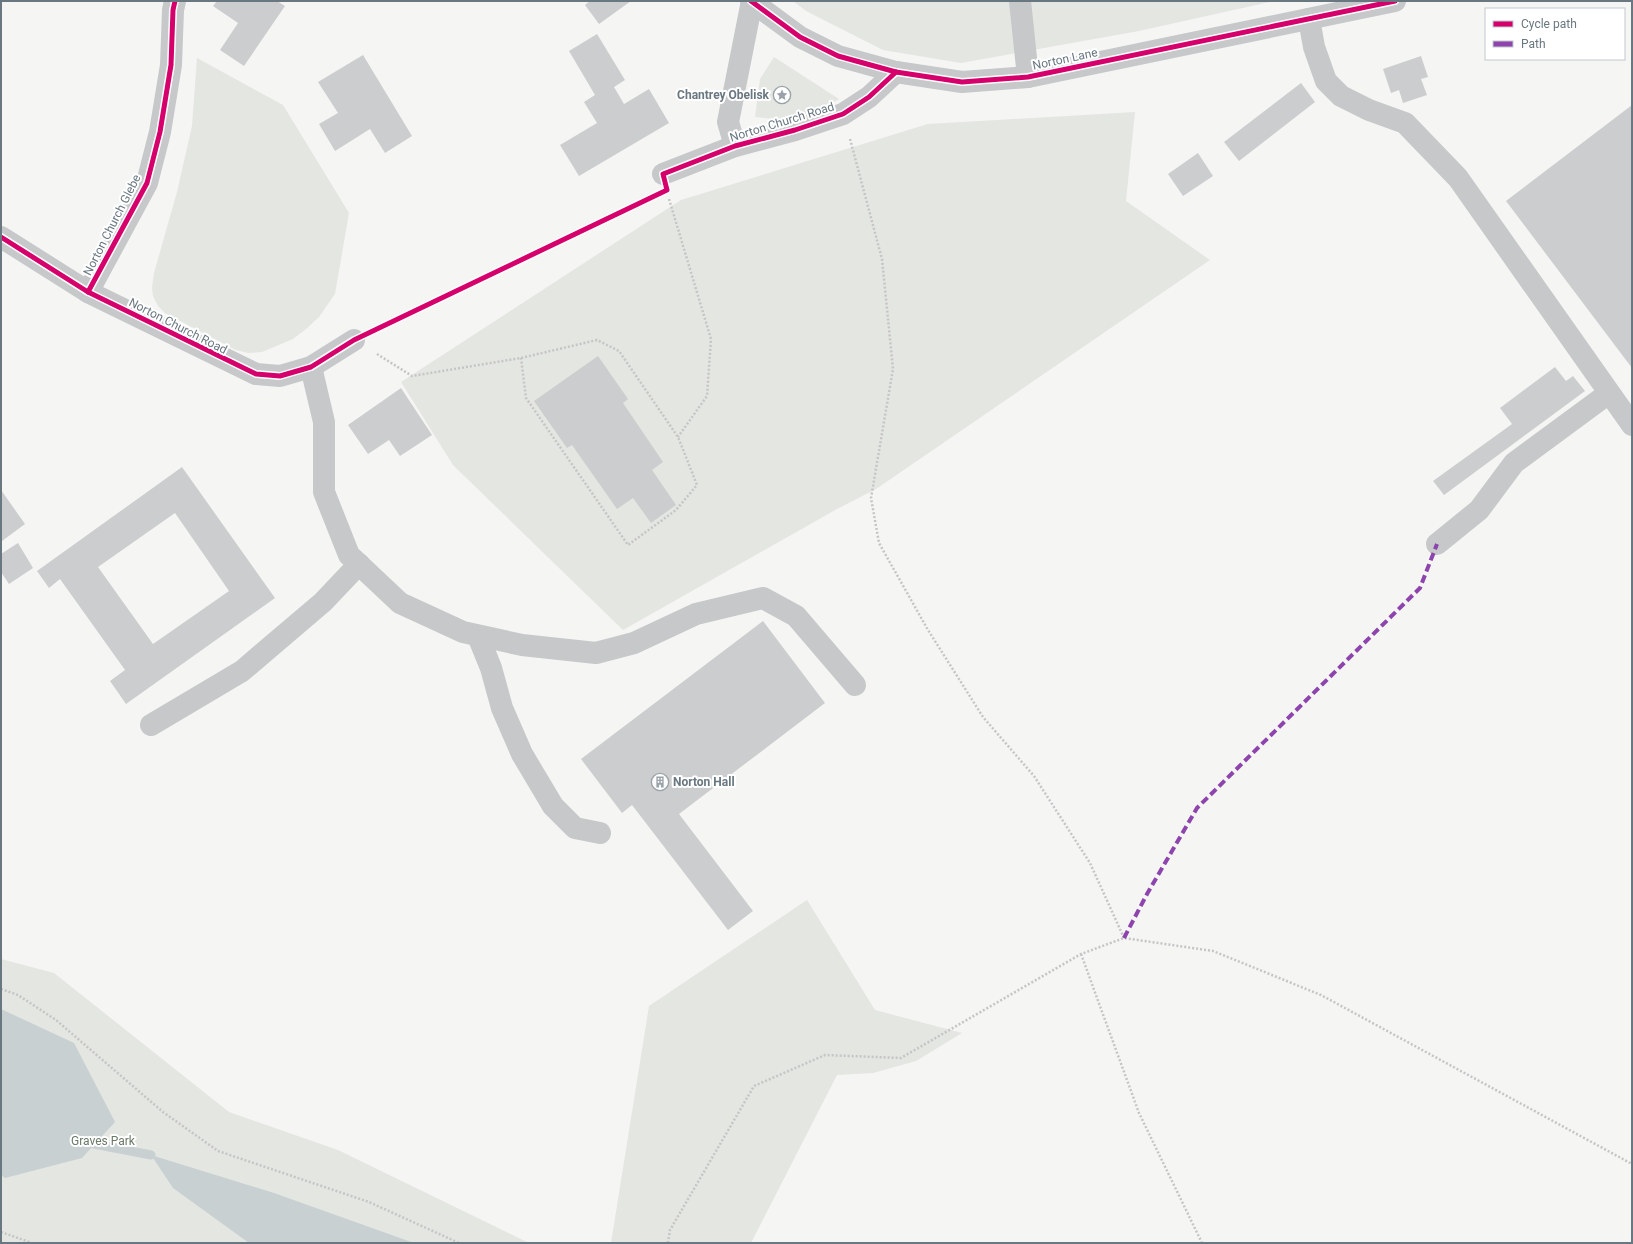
<svg xmlns="http://www.w3.org/2000/svg" width="1633" height="1244" font-family="Roboto,sans-serif">
<rect width="100%" height="100%" fill="#f5f5f4"/>
<!-- green -->
<g fill="#e4e6e2">
<polygon points="793,1 1274,1 1139,31 961,63 883,50 806,11"/>
<polygon points="774,57 839,99 823,109 784,120 755,117 760,79"/>
<polygon points="197,58 283,105 349,213 335,294 319,317 306,329 293,339 262,352 248,353 236,350 165,313 158,306 153,296 152,288 154,273 177,192 192,126"/>
<polygon points="1135,112 1126,201 1210,260 876,489 837,509 623,630 453,465 401,382 681,200 928,124"/>
<polygon points="807,900 875,1010 962,1033 916,1061 873,1073 837,1075 751,1243 611,1243 649,1006"/>
<polygon points="1,959 54,973 229,1112 338,1150 529,1243 1,1243"/>
</g>
<!-- water -->
<g fill="#c8d0d2">
<polygon points="1,1009 74,1043 115,1122 82,1158 5,1178 1,1175"/>
<polygon points="151,1155 274,1193 414,1243 249,1243 173,1188"/>
</g>
<g fill="none" stroke-linecap="round" stroke-linejoin="round">
<!-- stream -->
<polyline stroke="#c8d0d2" stroke-width="9" points="94,1144 151,1155"/>
</g>
<!-- building -->
<g fill="#cccdce" fill-rule="evenodd">
<polygon points="217,1 277,1 285,6 244,66 220,50 238,23 213,6"/>
<polygon points="590,1 631,1 599,24 585,5"/>
<polygon points="597,34 625,80 614,87 624,104 649,89 669,123 579,176 560,145 597,123 584,102 595,95 569,51"/>
<polygon points="363,55 412,136 385,153 370,129 335,151 319,124 338,113 318,82"/>
<polygon points="1421,56 1428,77 1421,79 1427,95 1403,103 1399,90 1391,93 1383,69"/>
<polygon points="1301,83 1315,102 1239,161 1224,142"/>
<polygon points="1632,105 1632,368 1506,201"/>
<polygon points="1198,153 1213,176 1183,196 1168,174"/>
<polygon points="598,356 628,399 623,403 663,462 652,470 676,505 651,523 633,498 617,509 572,445 567,448 534,401"/>
<polygon points="1555,367 1566,381 1573,376 1585,391 1444,495 1433,481 1512,424 1500,408"/>
<polygon points="401,388 432,435 400,456 389,440 368,454 348,425"/>
<path d="M 182,467 L 275,598 L 126,704 L 110,681 L 125,670 L 60,579 L 49,588 L 37,571 ZM 175,513 L 229,591 L 153,644 L 98,567 Z"/>
<polygon points="1,490 25,524 2,541 1,539"/>
<polygon points="18,543 33,568 9,584 1,572 1,554"/>
<polygon points="763,621 825,703 679,814 753,911 728,930 632,805 622,813 581,759"/>
</g>
<g fill="none" stroke-linecap="round" stroke-linejoin="round">
<!-- path -->
<g stroke="#c5c5c6" stroke-width="2.5" stroke-dasharray="2 2" stroke-linecap="butt">
<polyline points="850,139 882,259 893,369 871,498 879,543 928,630 983,717 1034,776 1090,863 1124,938"/>
<polyline points="669,199 711,339 707,396 678,437"/>
<polyline points="377,354 412,376 521,358 597,340 619,351 678,437 697,485 676,510 628,545 526,398 521,358"/>
<polyline points="1081,954 1139,1113 1202,1243"/>
<polyline points="1,989 18,995 56,1020 163,1112 218,1151 369,1202 459,1243"/>
<polyline points="1,1232 32,1243"/>
<polyline points="668,1243 670,1230 754,1086 825,1055 901,1058 1081,954 1124,938 1213,951 1321,995 1632,1164"/>
</g>
<!-- minor -->
<g stroke="#c6c8c9" stroke-width="22">
<polyline points="751,1 800,37 838,56 896,72 962,82 1028,77 1395,1"/>
<polyline points="1020,1 1028,77"/>
<polyline points="1309,19 1314,47 1326,81 1341,96 1369,110 1405,123 1458,178 1632,425"/>
<polyline points="735,146 728,122 752,1"/>
<polyline points="663,174 735,146 795,130 843,114 869,97 896,72"/>
<polyline points="1,237 88,292 256,374 280,376 311,367 354,340"/>
<polyline points="88,292 147,183 160,132 171,65 173,10 175,1"/>
<polyline points="311,367 324,422 324,492 349,555 400,603 463,632 522,645 596,653 634,643 696,614 763,598 796,616 855,685"/>
<polyline points="1437,544 1479,510 1514,463 1609,393"/>
<polyline points="478,636 491,668 502,708 522,754 553,806 575,828 600,833"/>
<polyline points="151,725 242,671 323,602 359,564"/>
</g>
<!-- quiet -->
<polyline stroke="#8e44ad" stroke-width="4" stroke-dasharray="8 4" stroke-linecap="butt" points="1124,938 1147,894 1197,808 1420,588 1437,544"/>
<defs>
<g id="cycleway">
<polyline points="751,1 800,37 838,56 896,72 962,82 1028,77 1395,1"/>
<polyline points="1,237 88,292 256,374 280,376 311,367 354,340 667,190 663,174 735,146 795,130 843,114 869,97 896,72"/>
<polyline points="88,292 147,183 160,132 171,65 173,10 175,1"/>
</g>
</defs>
<!-- cycleway casing -->
<use href="#cycleway" stroke="#fff" stroke-width="8"/>
<!-- cycleway -->
<use href="#cycleway" stroke="#d6006c" stroke-width="5"/>
</g>
<!-- icons -->
<defs>
<symbol id="sight-ring" viewBox="-11 -11 22 22"><circle r="9.5" fill="#fff" stroke="#9aa3a9" stroke-width="1.5"/><path d="M0-6L1.8-2.2L6-1.7L2.9 1.2L3.7 5.4L0 3.3L-3.7 5.4L-2.9 1.2L-6-1.7L-1.8-2.2Z" fill="#9aa3a9"/></symbol>
<symbol id="building-ring" viewBox="-11 -11 22 22"><circle r="9.5" fill="#fff" stroke="#9aa3a9" stroke-width="1.5"/><path d="M-4-6H4V6H1V3H-1V6H-4ZM-2.5-4.3h1.7v1.8h-1.7ZM.8-4.3h1.7v1.8H.8ZM-2.5-1h1.7V.8h-1.7ZM.8-1h1.7V.8H.8Z" fill="#9aa3a9"/></symbol>
</defs>
<g fill-rule="evenodd">
<use href="#sight-ring" x="772" y="85" width="20" height="20"/>
<use href="#building-ring" x="650" y="772" width="20" height="20"/>
</g>
<g text-anchor="middle" dominant-baseline="central" stroke-width="4" stroke-linejoin="round" paint-order="stroke">
<!-- street labels -->
<g font-size="12" fill="#697781" stroke="#fff">
<text transform="translate(1065 59) rotate(-12)">Norton Lane</text>
<text transform="translate(782 122) rotate(-17)">Norton Church Road</text>
<text transform="translate(112 225) rotate(-63)">Norton Church Glebe</text>
<text transform="translate(178 326) rotate(27)">Norton Church Road</text>
</g>
<!-- poi labels -->
<g font-size="12" font-weight="bold" fill="#697781" stroke="#fff" text-anchor="end">
<text x="769" y="95">Chantrey Obelisk</text>
<text x="673" y="782" text-anchor="start">Norton Hall</text>
</g>
<!-- park labels -->
<g font-size="12" fill="#6b7967" stroke="#fff">
<text x="103" y="1141">Graves Park</text>
</g>
</g>
<!-- border -->
<rect width="1633" height="1244" fill="none" stroke="#697781" stroke-width="4"/>
<!-- legend -->
<rect x="1485" y="8" width="140" height="52" fill="#ffffff" stroke="#c3c9cd"/>
<rect x="1493" y="21" width="20" height="6" fill="#d6006c" stroke="#c3c9cd"/>
<text x="1521" y="28" font-size="12" fill="#697781">Cycle path</text>
<rect x="1493" y="41" width="20" height="6" fill="#8e44ad" stroke="#c3c9cd"/>
<text x="1521" y="48" font-size="12" fill="#697781">Path</text>
</svg>
